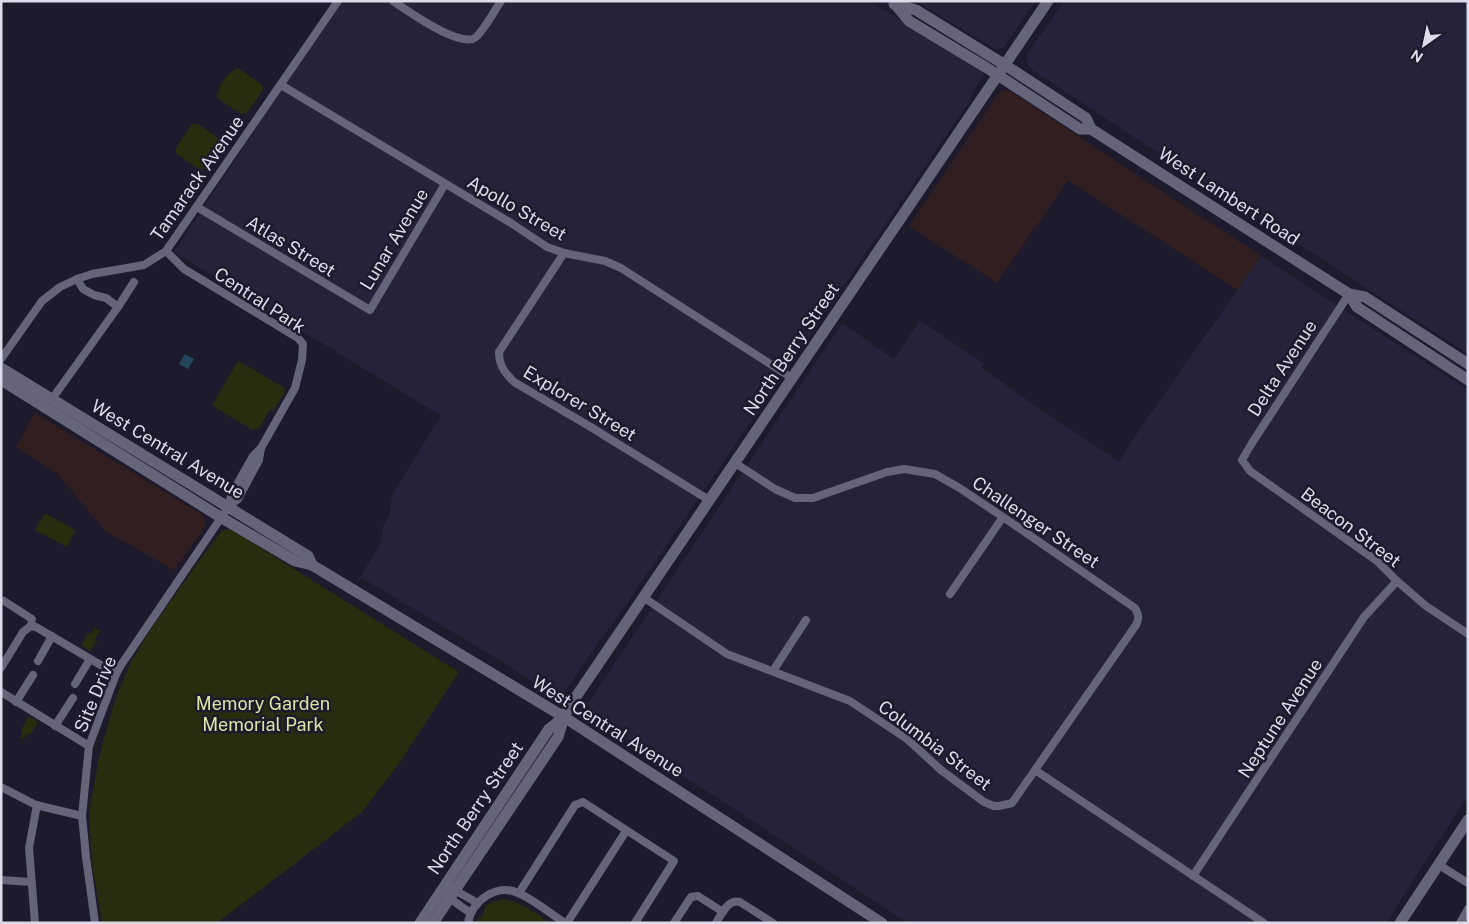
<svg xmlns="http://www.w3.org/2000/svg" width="1469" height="924" font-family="'Public Sans',sans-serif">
<rect width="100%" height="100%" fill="#1c1a2b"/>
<!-- commercial -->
<g fill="#301e21">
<polygon points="1003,90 1010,91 1261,256 1237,290 1068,180 997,283 909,226 999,93"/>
<polygon points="35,413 203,515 206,526 174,570 105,531 57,473 16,447"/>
</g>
<!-- built -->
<g fill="#252239">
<polygon points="340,1 869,1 980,68 984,76 977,85 967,105 617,618 603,636 564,693 557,697 550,697 542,689 509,666 360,577 382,541 383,526 390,514 391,500 394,491 441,416 174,252"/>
<polygon points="916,1 1035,1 1004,47 996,50"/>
<polygon points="1064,1 1468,1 1468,354 1144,144 1029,68 1026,56"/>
<polygon points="1261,256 1468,390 1468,796 1386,923 908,923 590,715 586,706 842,323 894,359 920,320 984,364 982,368 1050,416 1119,461 1144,423"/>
</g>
<!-- green -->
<g fill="#282d10">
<path d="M 238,68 L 262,85 L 263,90 L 247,113 L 241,114 L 217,98 C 217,88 228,71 238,68 Z"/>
<polygon points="192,124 198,124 222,141 221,145 204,169 200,170 176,153 176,148"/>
<polygon points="238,361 285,388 284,394 273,411 270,409 260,427 252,430 212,405"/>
<polygon points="45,513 75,530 67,547 35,530"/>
<polygon points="227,529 235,532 459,672 398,765 361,813 217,923 102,923 92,864 89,813 99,757 116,697 131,662 149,632 199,561 221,532"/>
<polygon points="94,628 100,631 95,639 97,641 90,651 81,645 88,633 91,634"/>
<polygon points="29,716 38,722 30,735 27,734 23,740 20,737 23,732 21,730"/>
<path d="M 501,899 C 520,900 534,912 550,923 L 476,923 L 477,920 L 482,916 L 486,905 Z"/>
</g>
<!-- water -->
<polygon fill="#23465c" points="185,354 194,359 188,369 179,364"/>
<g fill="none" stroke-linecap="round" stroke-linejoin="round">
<!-- street -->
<g stroke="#666479" stroke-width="8">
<path d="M 393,1 C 409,12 454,44 473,39 C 480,37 496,8 501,1"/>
<polyline points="281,85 511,223 547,247 564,253 605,261 621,268 792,378"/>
<polyline points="197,207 370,310 445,184"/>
<polyline points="166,251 184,269 298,338 303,344 302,360 295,388 261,448 253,456 231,495 229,506"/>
<path d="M 564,253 L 499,352 C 499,366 505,373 514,382 L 589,426 L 709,500"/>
<polyline points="1349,294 1252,443 1242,460 1250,471 1377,561 1397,581 1426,606 1468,634"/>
<polyline points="118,307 134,282"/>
<polyline points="1,359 42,301 60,287 77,279 92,274 144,265 166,251 338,1"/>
<polyline points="52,399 118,307 106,298 94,295 83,289 77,279"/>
<path d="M 735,463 L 775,489 L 795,498 L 813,498 L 887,472 L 904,469 L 935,474 L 958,487 L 1003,517 L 1135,608 C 1139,615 1139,619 1136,625 L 1035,770"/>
<polyline points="950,594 1003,517"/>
<polyline points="643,597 727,654 850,701 907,739 941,770 984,802 994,806 999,806 1012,803 1035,770 1264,923"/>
<polyline points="4,601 32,619 31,626"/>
<polyline points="38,661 52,636"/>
<polyline points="1,668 23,632 31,626 36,627 116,674"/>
<polyline points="773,671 806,620"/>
<polyline points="75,684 90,659"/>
<polyline points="1,692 89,746"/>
<polyline points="16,702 33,675"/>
<polyline points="55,726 73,698"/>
<polyline points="1,787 36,805 82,816"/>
<polyline points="1439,865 1468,883"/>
<polyline points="1193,876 1364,617 1397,581"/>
<polyline points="1,880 31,882"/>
<polyline points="451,888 474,901 476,905"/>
<polyline points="519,893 575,805 583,802 674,861 635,923"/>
<path d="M 446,896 C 455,901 462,908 471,913"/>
<polyline points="35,923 29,848 37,805"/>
<polyline points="95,923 86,857 82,816 89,746 116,674 121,665 229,506 238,499 259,460 261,448"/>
<path d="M 468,923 C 472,901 496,883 518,893 C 533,899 551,914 565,923"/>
<polyline points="567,923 626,831"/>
<polyline points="674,923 691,897 698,896 723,912"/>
<path d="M 716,923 C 722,913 728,899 740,902 L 773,923"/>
<polyline points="1460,923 1468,909"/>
</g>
<!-- secondary -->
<g stroke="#666479" stroke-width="11">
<polyline points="894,4 916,10 1005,65 1086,118 1091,129"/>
<polyline points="895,4 909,21 987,68 1080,129 1091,129 1349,294 1365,297 1468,364"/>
<polyline points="1349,294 1357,307 1468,380"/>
<polyline points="1,368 308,556 312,565"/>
<polyline points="1,380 222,518 295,561 312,565 564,717 882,923"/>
<polyline points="420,923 549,729 564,717"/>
<polyline points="433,923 558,737 564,717 569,707 1048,1"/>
<polyline points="1400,923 1468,820"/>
</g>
</g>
<g text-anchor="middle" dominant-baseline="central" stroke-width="5" stroke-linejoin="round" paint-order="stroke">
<!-- street labels -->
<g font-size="18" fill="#dcdce8" stroke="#1c1a2b">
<text transform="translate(197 178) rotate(-55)">Tamarack Avenue</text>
<text transform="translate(1229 196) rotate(33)">West Lambert Road</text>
<text transform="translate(517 208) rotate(30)">Apollo Street</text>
<text transform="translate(394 239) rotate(-59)">Lunar Avenue</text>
<text transform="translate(291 246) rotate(31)">Atlas Street</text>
<text transform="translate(260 300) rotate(33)">Central Park</text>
<text transform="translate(791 349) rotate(-56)">North Berry Street</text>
<text transform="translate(1282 368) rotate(-57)">Delta Avenue</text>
<text transform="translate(580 403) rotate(31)">Explorer Street</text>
<text transform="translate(168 449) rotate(31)">West Central Avenue</text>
<text transform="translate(1036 522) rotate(34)">Challenger Street</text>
<text transform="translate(1351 527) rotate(37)">Beacon Street</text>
<text transform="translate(95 694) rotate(-67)">Site Drive</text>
<text transform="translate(1280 718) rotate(-57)">Neptune Avenue</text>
<text transform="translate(608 726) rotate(32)">West Central Avenue</text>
<text transform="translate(935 745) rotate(37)">Columbia Street</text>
<text transform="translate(475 808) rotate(-56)">North Berry Street</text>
</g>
<!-- park labels -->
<g font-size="18" fill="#d8e5a4" stroke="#1c1a2b">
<text x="263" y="703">Memory Garden<tspan x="263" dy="21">Memorial Park</tspan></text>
</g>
</g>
<!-- border -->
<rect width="1469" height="924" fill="none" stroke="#dcdce8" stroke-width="5"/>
<!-- north arrow -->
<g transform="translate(1424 45) rotate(213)" stroke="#1c1a2b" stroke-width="4" paint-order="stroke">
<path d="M0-4L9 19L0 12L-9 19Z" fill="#dcdce8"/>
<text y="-8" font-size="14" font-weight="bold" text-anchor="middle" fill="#dcdce8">N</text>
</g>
</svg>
